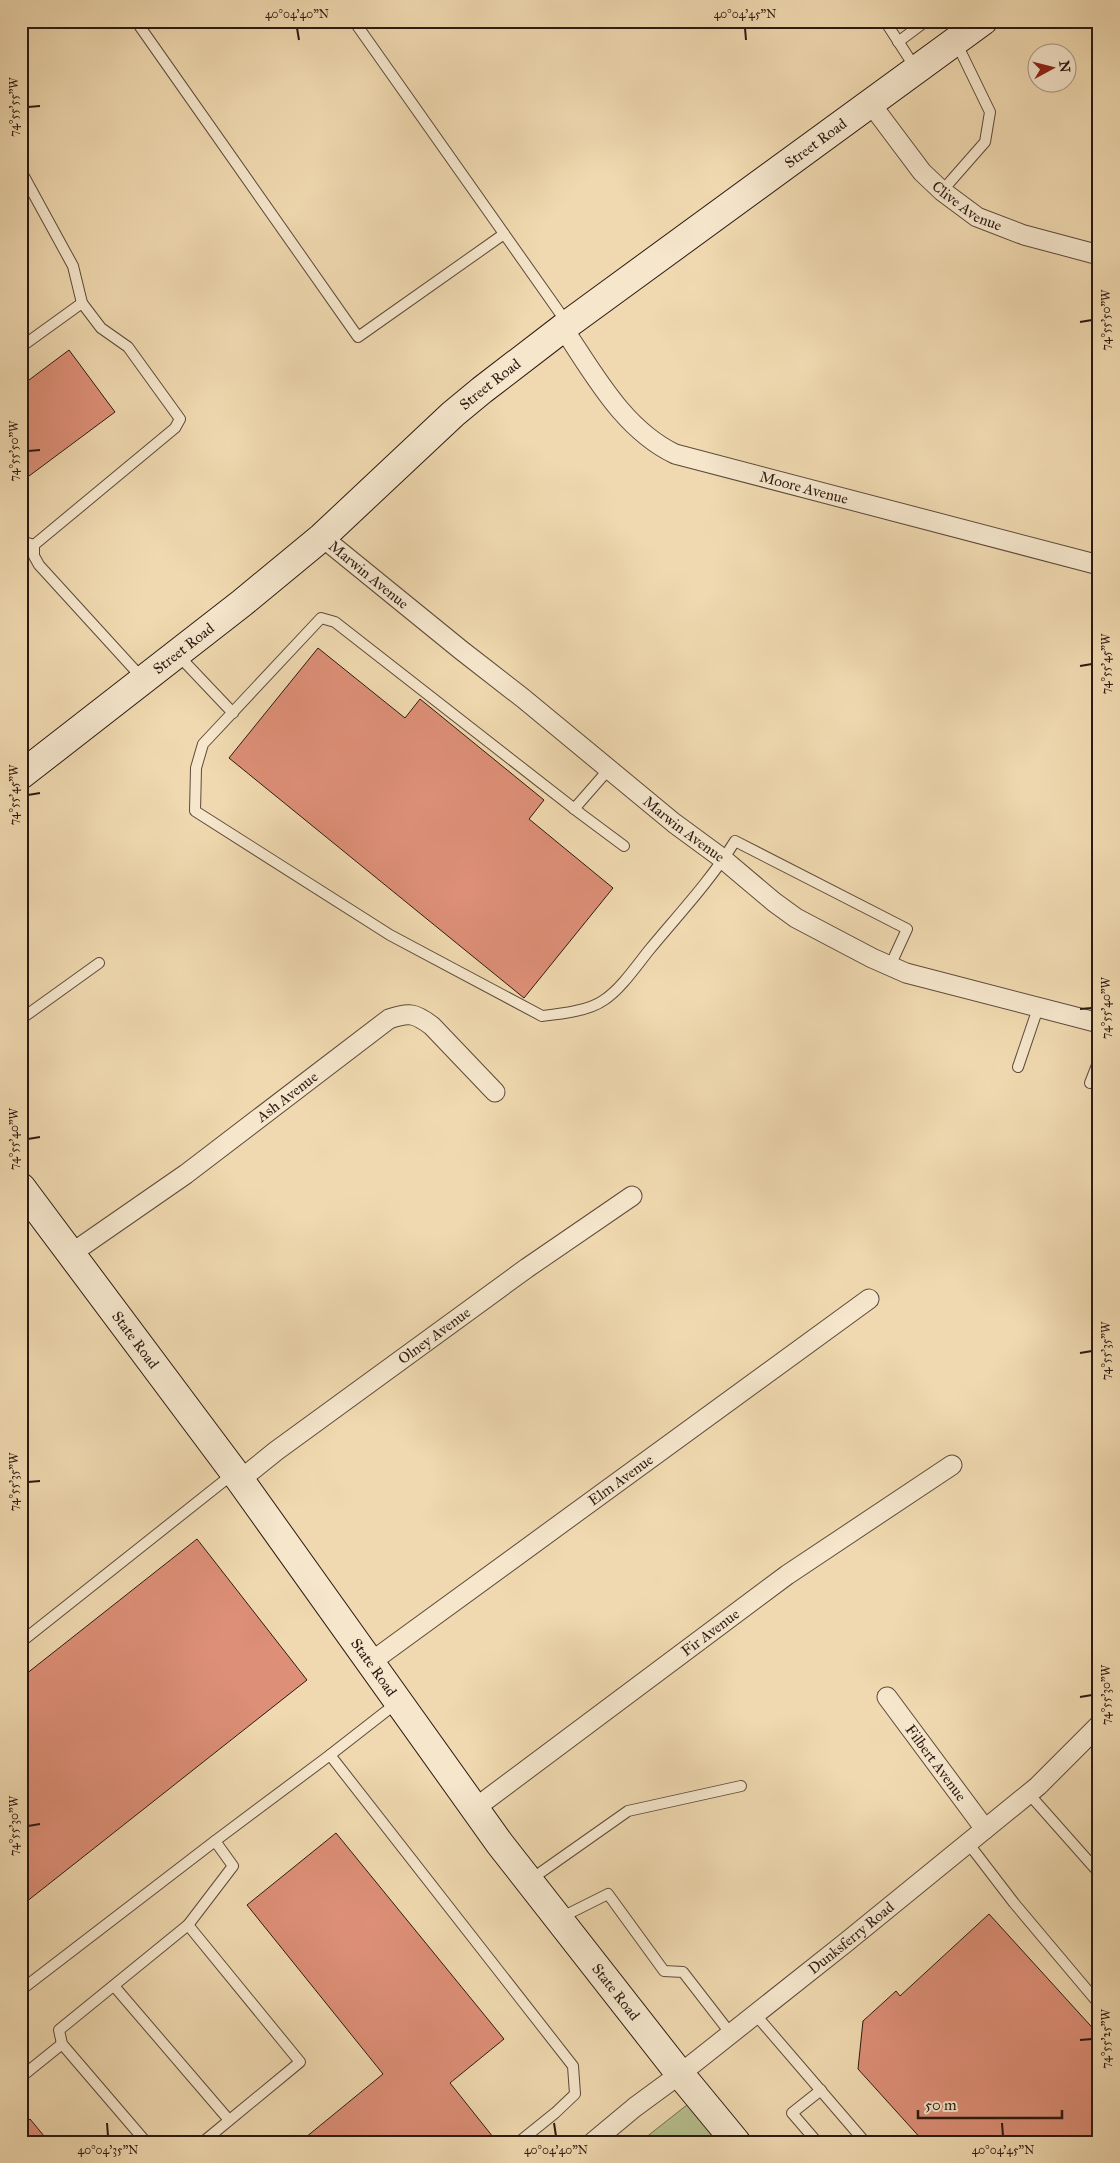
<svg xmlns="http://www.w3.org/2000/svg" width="1120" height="2163" font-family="'IM FELL Great Primer',serif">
<rect width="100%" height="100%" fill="#f0d9b0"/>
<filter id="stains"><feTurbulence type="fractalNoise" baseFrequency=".004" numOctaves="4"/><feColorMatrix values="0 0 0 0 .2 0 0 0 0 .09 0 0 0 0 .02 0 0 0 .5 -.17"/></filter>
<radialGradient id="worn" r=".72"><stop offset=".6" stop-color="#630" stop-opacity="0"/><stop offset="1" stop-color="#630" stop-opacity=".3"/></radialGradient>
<!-- green -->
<polygon fill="#b6c08e" stroke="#716d50" points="697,2097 736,2142 640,2142"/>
<!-- building -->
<g fill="#dd8f77" stroke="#2c1a12">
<polygon points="69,350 115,412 29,476 21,466 21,386"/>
<polygon points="318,648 405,718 420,699 544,800 529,819 613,888 524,998 229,758"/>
<polygon points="197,1539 307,1680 21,1906 21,1678"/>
<polygon points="336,1833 504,2039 450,2083 497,2142 300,2142 383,2074 247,1905"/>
<polygon points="989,1914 1099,2035 1099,2142 924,2142 858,2069 863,2021 896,1991 900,1996"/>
<polygon points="30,2119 49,2142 21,2142 21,2127"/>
</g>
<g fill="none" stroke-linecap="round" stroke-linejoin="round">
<defs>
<g id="service">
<polyline points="136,21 358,337 504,234"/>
<polyline points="354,21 567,323"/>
<polyline points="885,21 916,69"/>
<polyline points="898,42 926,21"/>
<polyline points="21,171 73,266 82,303"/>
<polyline points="942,191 985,142 990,112 956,42"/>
<polyline points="21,347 82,303 101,328 128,347 180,419 175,428 34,545 34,556 39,565 143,679"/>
<polyline points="21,541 34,545"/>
<polyline points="177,654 233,713"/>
<polyline points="574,809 609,769"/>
<path d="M 624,846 L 581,814 L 335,622 L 321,618 L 203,744 L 196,768 L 195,811 L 390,935 L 542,1016 C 560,1014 589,1011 604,1000 C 621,989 637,965 650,949 C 679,914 711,880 735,841 L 907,929 L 890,966"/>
<polyline points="21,1019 99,963"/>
<polyline points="1018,1067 1038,1008"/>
<polyline points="1090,1083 1099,1060"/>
<polyline points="21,1642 234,1473"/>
<polyline points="398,1702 330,1755 573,2066 575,2094 555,2113 519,2142"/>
<polyline points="1029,1794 1099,1873"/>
<polyline points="968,1843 1014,1903 1099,2004"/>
<polyline points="530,1880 628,1811 741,1786"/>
<polyline points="560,1918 608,1894 664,1971 683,1972 731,2034"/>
<polyline points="188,1925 233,1866 215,1841 330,1755"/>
<polyline points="114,1986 229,2120"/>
<polyline points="21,1990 215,1841"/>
<polyline points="755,2014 865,2142"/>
<polyline points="21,2077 62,2044"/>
<polyline points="146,2142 62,2044 59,2030 188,1925 300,2062 203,2142"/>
<polyline points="817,2142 792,2113 821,2090"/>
</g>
<g id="minor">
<path id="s1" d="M 871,104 L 922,172 L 942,191 L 977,217 L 1024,235 L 1099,255"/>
<path id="s2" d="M 563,328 C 594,374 623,429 675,454 L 1099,565"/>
<path id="s3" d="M 322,537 L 461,650 L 524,699 L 674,823 L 723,859 L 774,902 L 796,918 L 872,958 L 906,973 L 1099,1023"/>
<path id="s4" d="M 72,1253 L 186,1174 L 389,1019 C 409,1012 415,1013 432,1026 L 495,1092"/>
<path id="s5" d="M 240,1480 L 276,1451 L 527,1268 L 632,1196"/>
<path id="s6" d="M 371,1662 L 869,1299"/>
<path id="s7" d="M 887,1697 L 985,1829"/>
<path id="s8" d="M 474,1809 L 787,1575 L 952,1465"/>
<path id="s9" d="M 593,2142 L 635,2107 L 680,2074 L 844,1944 L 1038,1786 L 1099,1725"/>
</g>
<g id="secondary">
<path id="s10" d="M 21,775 L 242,603 L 322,537 L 453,414 L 482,390 L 568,324 L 983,21"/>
<path id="s11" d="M 21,1187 L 240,1480 L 500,1844 L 680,2074 L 736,2142"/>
</g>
</defs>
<!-- service casing -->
<use href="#service" stroke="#5d4a3a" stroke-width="12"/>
<!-- minor casing -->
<use href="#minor" stroke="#5d4a3a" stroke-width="21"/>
<!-- secondary casing -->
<use href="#secondary" stroke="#2c1a12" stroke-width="30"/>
<!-- service -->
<use href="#service" stroke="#f5e6cc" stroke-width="10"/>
<!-- minor -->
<use href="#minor" stroke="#f5e6cc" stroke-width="19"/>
<!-- secondary -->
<use href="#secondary" stroke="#f5e6cc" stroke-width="28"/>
</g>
<!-- ticks -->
<path fill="none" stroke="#2c1a12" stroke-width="2" d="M 297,28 L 299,40M 745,28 L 746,40M 28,107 L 40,106M 1080,322 L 1092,320M 28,451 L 40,450M 1080,666 L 1092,664M 28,795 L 40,793M 1080,1009 L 1092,1008M 28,1139 L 40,1137M 1080,1353 L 1092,1351M 28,1482 L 40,1481M 1080,1697 L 1092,1695M 28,1826 L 40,1824M 1080,2040 L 1092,2039M 107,2123 L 108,2136M 554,2123 L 556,2136M 1002,2123 L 1003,2136"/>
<g text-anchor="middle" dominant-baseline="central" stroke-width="4" stroke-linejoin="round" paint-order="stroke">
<!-- street labels -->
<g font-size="15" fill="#2c1a12" stroke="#f5e6cc">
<text stroke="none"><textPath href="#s10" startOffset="1016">Street Road</textPath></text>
<text stroke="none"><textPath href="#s1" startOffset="142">Clive Avenue</textPath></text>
<text stroke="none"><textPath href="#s10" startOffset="611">Street Road</textPath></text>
<text stroke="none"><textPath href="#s2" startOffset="304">Moore Avenue</textPath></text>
<text stroke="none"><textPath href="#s3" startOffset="60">Marwin Avenue</textPath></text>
<text stroke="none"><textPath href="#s10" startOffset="206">Street Road</textPath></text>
<text stroke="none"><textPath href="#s3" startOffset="465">Marwin Avenue</textPath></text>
<text stroke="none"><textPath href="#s4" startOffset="266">Ash Avenue</textPath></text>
<text stroke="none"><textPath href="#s5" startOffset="242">Olney Avenue</textPath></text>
<text stroke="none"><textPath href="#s11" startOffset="191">State Road</textPath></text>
<text stroke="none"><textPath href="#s6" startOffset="309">Elm Avenue</textPath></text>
<text stroke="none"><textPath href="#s8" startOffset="295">Fir Avenue</textPath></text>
<text stroke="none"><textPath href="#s11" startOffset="596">State Road</textPath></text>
<text stroke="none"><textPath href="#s7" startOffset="82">Filbert Avenue</textPath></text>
<text stroke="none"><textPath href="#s9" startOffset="329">Dunksferry Road</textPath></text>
<text stroke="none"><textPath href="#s11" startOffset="1001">State Road</textPath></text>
</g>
</g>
<!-- margin -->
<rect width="1120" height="2163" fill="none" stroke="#f0d9b0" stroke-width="55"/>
<!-- north arrow -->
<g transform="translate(1052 68) rotate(83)"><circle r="24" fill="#f5e6cc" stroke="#a59482"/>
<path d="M0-4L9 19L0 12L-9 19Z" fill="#8f2418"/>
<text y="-8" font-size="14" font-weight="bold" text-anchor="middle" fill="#2c1a12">N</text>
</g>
<!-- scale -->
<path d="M918 2110v8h144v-8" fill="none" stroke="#2c1a12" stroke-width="2.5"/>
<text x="925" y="2110" font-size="15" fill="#2c1a12" stroke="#f5e6cc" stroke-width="4" paint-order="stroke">50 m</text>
<rect x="28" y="28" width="1064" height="2108" fill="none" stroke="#2c1a12" stroke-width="2"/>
<g font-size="12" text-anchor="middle" fill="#2c1a12">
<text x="297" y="18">40°04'40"N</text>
<text x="745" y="18">40°04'45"N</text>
<text transform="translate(14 107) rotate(-90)" y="4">74°55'55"W</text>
<text transform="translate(1106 320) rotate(-90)" y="4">74°55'50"W</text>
<text transform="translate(14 451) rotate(-90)" y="4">74°55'50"W</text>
<text transform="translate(1106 664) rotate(-90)" y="4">74°55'45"W</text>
<text transform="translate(14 795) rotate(-90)" y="4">74°55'45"W</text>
<text transform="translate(1106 1008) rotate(-90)" y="4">74°55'40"W</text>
<text transform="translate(14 1139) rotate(-90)" y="4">74°55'40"W</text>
<text transform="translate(1106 1351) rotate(-90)" y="4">74°55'35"W</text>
<text transform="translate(14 1482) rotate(-90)" y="4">74°55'35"W</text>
<text transform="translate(1106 1695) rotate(-90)" y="4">74°55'30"W</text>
<text transform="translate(14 1826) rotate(-90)" y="4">74°55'30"W</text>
<text transform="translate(1106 2039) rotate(-90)" y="4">74°55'25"W</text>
<text x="108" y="2154">40°04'35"N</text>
<text x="556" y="2154">40°04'40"N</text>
<text x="1003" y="2154">40°04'45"N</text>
</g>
<rect width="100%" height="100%" filter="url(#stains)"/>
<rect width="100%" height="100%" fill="url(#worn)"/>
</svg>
